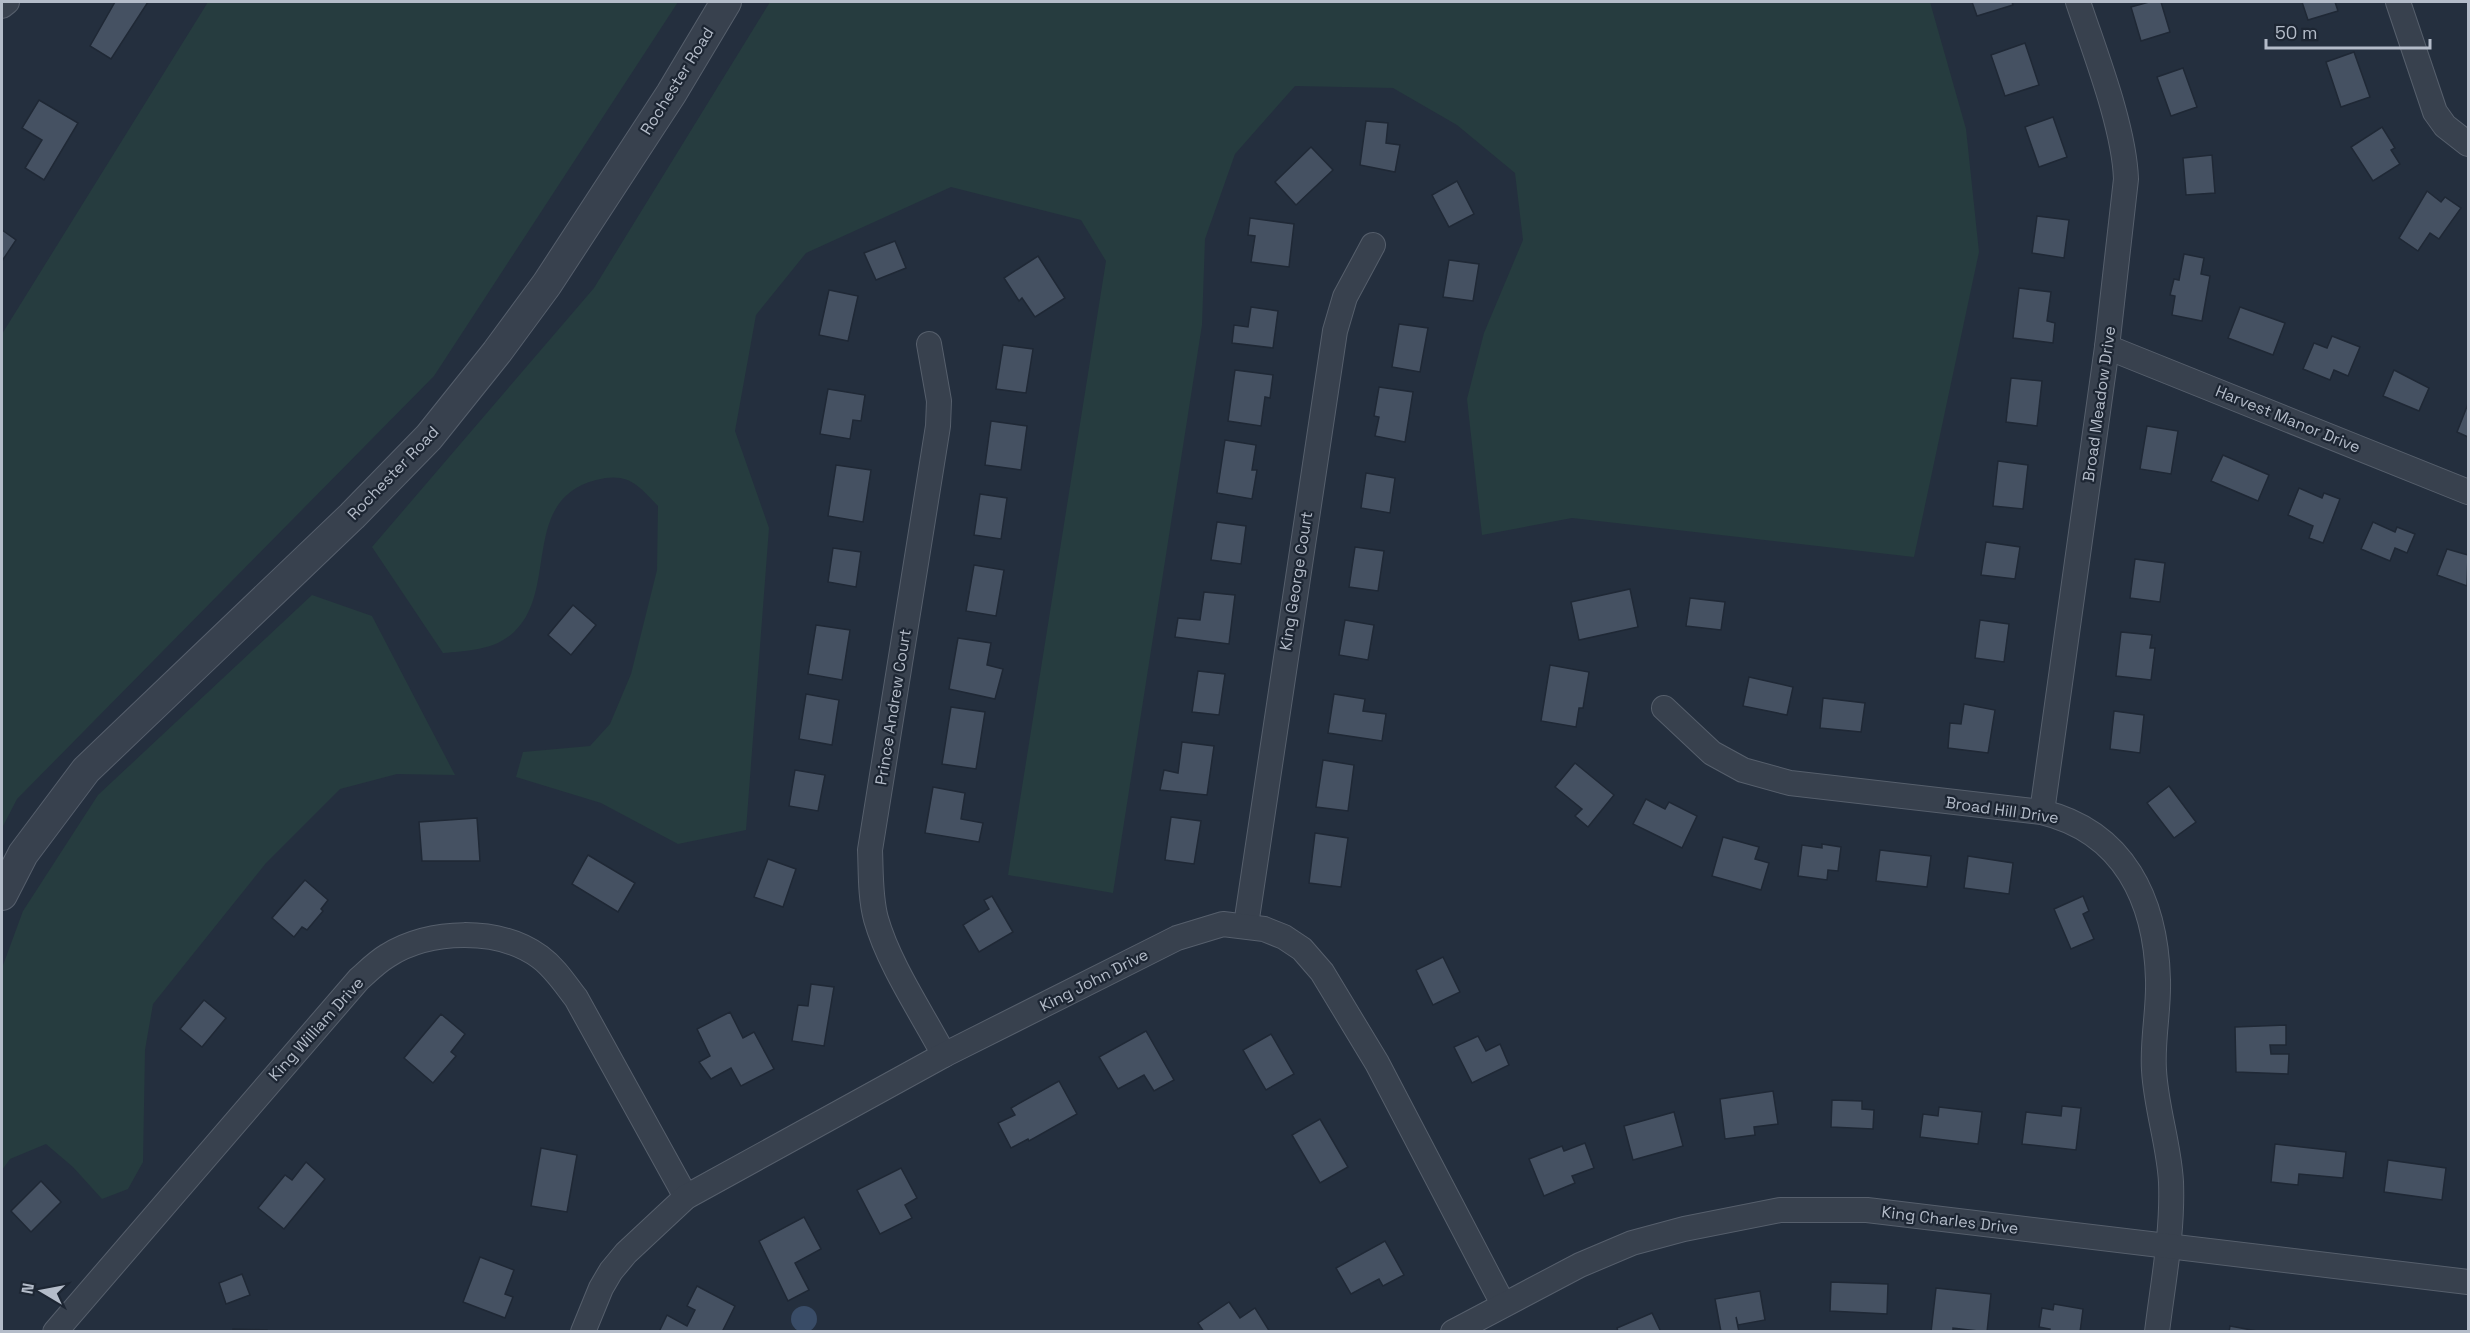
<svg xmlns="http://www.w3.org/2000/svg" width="2470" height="1333" font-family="'Space Grotesk',sans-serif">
<rect width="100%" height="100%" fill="#242f3e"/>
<!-- green -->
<g fill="#263c3f">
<polygon points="208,2 678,2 434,376 17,799 2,828 2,334"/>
<path d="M 770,2 L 1930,2 L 1966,129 L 1979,252 L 1914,557 L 1572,518 L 1482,535 L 1467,399 L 1484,333 L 1523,240 L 1515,173 L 1457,125 L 1393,88 L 1295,86 L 1235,154 L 1205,239 L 1202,325 L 1113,893 L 1008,875 L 1106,261 L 1081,220 L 951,187 L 806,253 L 756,315 L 735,431 L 769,528 L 746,830 L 678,844 L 601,803 L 516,777 L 523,752 L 590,746 L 610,724 L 631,674 L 657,570 L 658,506 C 637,484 628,472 596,480 C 519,500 560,591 513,633 C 494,650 467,651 443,653 L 372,547 L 594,288 Z"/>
<polygon points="312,595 372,616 455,775 397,774 340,789 266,863 153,1004 145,1050 143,1162 128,1189 102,1199 73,1167 46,1144 10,1159 2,1170 2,968 23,911 98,795"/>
</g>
<!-- water -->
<circle fill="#394c67" cx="804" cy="1319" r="13"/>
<!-- building -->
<g fill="#455162" stroke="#1f2835" stroke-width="1.5">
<polygon points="115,2 148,2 111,59 90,46"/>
<polygon points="1972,2 2012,2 2013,5 1977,16"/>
<polygon points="2149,2 2161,2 2170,32 2141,41 2131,7"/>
<polygon points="2302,2 2335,2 2338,11 2308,20"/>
<polygon points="2025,43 2039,85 2005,96 1991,55"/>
<polygon points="2354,52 2370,97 2341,107 2326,62"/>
<polygon points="2183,68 2197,107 2171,116 2157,77"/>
<polygon points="39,100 78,123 44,180 25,168 42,140 22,128"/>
<polygon points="2053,117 2067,157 2039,167 2025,127"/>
<polygon points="1366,121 1388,123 1386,143 1400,145 1395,172 1360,165"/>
<polygon points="2382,127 2395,148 2391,150 2400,164 2373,181 2351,147"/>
<polygon points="1311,147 1333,170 1296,205 1275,182"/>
<polygon points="2212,155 2215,193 2186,195 2183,158"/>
<polygon points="1457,181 1474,214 1449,227 1432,195"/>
<polygon points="2427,191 2441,202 2445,197 2461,208 2439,239 2430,233 2418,251 2399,238"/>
<polygon points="2037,216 2069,220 2064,258 2032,253"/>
<polygon points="1250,218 1294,224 1289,267 1251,262 1255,236 1248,235"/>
<polygon points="2,230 16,240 2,261"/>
<polygon points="895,241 906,268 876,280 864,253"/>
<polygon points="2184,254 2204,258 2201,274 2210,276 2202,321 2172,315 2175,296 2170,295 2174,279 2179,280"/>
<polygon points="1038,256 1065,298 1035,317 1022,298 1019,301 1004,278"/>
<polygon points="1449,260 1479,264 1473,301 1443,297"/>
<polygon points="2019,288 2051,292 2047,321 2055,323 2053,343 2013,338"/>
<polygon points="829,290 858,296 848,341 819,335"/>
<polygon points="1251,307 1278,311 1273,348 1232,343 1234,325 1248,327"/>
<polygon points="2240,307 2285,323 2273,355 2228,338"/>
<polygon points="1399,324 1428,328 1420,372 1392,367"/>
<polygon points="2332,336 2360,347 2348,376 2334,370 2330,380 2303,369 2314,343 2327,348"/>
<polygon points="1003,345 1033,349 1026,393 996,389"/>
<polygon points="1235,370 1273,375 1270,398 1265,397 1261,426 1228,421"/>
<polygon points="2394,370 2429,388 2419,411 2383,396"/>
<polygon points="2011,378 2042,381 2037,426 2006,422"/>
<polygon points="1379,387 1413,392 1405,442 1375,436 1379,417 1374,416"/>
<polygon points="828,389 865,395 861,421 853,420 850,439 820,434"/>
<polygon points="2468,404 2468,437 2457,432"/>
<polygon points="991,421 1027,426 1021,470 985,465"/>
<polygon points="2147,426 2178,431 2171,474 2140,469"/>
<polygon points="1225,440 1256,445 1252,470 1257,470 1252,499 1217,493"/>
<polygon points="2223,455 2269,475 2258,501 2211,481"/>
<polygon points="1998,461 2028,465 2023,509 1993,506"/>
<polygon points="836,465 871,470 863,522 828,516"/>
<polygon points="1366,473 1395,478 1390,513 1361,508"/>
<polygon points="2299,488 2322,498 2324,493 2340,499 2323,543 2309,538 2313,526 2288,515"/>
<polygon points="980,494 1007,498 1001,539 974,535"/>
<polygon points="1217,522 1246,526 1241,564 1211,560"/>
<polygon points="2373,522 2395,532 2397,527 2415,534 2407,553 2395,548 2390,561 2361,549"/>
<polygon points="1986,542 2020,547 2015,579 1981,575"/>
<polygon points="1355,547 1384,551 1378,591 1349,587"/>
<polygon points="833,548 861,552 856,587 828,582"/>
<polygon points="2447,549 2468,555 2467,586 2437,575"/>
<polygon points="2135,559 2165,563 2160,602 2130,598"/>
<polygon points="974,565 1004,570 996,616 966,611"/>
<polygon points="1630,589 1638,627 1579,640 1571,602"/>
<polygon points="1204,592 1235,595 1229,644 1175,637 1178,618 1200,620"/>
<polygon points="1690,598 1725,602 1721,630 1686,626"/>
<polygon points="573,605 596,625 571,655 548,635"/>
<polygon points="1345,620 1374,625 1368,660 1339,655"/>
<polygon points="1980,620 2009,624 2004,662 1975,658"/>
<polygon points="816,625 850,630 842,680 808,674"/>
<polygon points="2121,632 2152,635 2150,648 2155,648 2151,680 2116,676"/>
<polygon points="958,638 991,643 987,665 1003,669 995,699 949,689"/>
<polygon points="1550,665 1589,672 1583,708 1579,708 1576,727 1541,721"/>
<polygon points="1198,671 1225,674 1219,715 1192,712"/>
<polygon points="1749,677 1793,687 1787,715 1743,706"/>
<polygon points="806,694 839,700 832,745 799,739"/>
<polygon points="1334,694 1365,699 1363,711 1386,714 1382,741 1328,733"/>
<polygon points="1823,698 1865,703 1861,732 1820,728"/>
<polygon points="1964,704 1995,710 1988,753 1948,748 1950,723 1961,724"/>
<polygon points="951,707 985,712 976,769 942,764"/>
<polygon points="2114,711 2144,715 2140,753 2110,749"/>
<polygon points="1182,742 1214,746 1207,795 1160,790 1164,770 1178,773"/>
<polygon points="1323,760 1354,765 1348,811 1316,807"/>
<polygon points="1575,763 1614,795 1588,827 1575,816 1582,809 1555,787"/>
<polygon points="795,770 825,775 818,811 789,806"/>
<polygon points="2169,786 2196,822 2174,838 2147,803"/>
<polygon points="933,787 965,793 961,819 983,823 979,842 925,833"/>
<polygon points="1646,799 1665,809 1669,802 1697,816 1682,848 1633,824"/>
<polygon points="1171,817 1201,821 1194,864 1165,860"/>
<polygon points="477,818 480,861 422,861 419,822"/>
<polygon points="1315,833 1348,838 1341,887 1309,883"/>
<polygon points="1723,837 1759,847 1755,859 1769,863 1761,890 1712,876"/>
<polygon points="1822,844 1841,847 1838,871 1828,870 1827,880 1798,876 1802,845 1822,848"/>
<polygon points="1880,850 1931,856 1927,887 1876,881"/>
<polygon points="588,855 635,883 618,912 572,884"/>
<polygon points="1968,856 2013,863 2009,894 1964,888"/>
<polygon points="768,859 796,869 783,907 754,897"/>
<polygon points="305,880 328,900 321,909 323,911 307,930 302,927 294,937 272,918"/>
<polygon points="992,896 1013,932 979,952 963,925 989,909 984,900"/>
<polygon points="2083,896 2089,911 2083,914 2094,939 2071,949 2054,909"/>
<polygon points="1443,957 1460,992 1433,1005 1416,970"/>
<polygon points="811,984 834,987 824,1046 792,1041 798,1005 808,1006"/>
<polygon points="204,1000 226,1018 202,1047 180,1029"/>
<polygon points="730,1012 743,1038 754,1032 774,1069 741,1086 731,1068 711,1079 699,1062 710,1056 697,1029"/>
<polygon points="441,1014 465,1034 451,1052 456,1056 433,1083 404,1058"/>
<polygon points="2286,1025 2286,1045 2270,1045 2271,1054 2289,1054 2288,1074 2236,1072 2235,1027"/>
<polygon points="1146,1031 1174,1080 1154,1091 1144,1075 1118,1089 1099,1057"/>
<polygon points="1271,1034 1294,1074 1266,1090 1243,1050"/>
<polygon points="1478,1036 1486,1051 1500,1044 1509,1065 1472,1083 1454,1047"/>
<polygon points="1059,1081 1077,1114 1029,1141 1028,1139 1011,1148 998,1123 1015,1115 1011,1108"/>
<polygon points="1773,1091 1778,1124 1754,1127 1755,1135 1725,1139 1720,1099"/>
<polygon points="1832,1100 1862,1101 1862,1109 1874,1110 1873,1129 1831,1127"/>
<polygon points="2062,1106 2081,1108 2076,1150 2022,1144 2026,1112 2061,1116"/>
<polygon points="1939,1107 1982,1112 1978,1144 1920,1137 1923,1114 1938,1116"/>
<polygon points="1674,1112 1683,1146 1633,1160 1624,1126"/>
<polygon points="1320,1119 1348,1167 1320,1183 1292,1135"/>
<polygon points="1585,1143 1594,1168 1572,1176 1575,1183 1544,1196 1529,1159 1562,1146 1564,1151"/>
<polygon points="2275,1144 2346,1152 2343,1178 2299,1174 2298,1185 2271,1182"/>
<polygon points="541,1148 577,1155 567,1212 531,1206"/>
<polygon points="2388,1160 2446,1168 2442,1200 2384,1192"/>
<polygon points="306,1162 325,1179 284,1229 258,1208 285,1175 292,1180"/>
<polygon points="901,1168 917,1198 905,1205 912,1218 880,1234 857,1190"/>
<polygon points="41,1181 61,1202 31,1232 11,1211"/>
<polygon points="804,1217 821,1249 795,1263 809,1290 788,1301 759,1241"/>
<polygon points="1385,1241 1404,1275 1383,1286 1379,1279 1351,1294 1336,1268"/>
<polygon points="480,1257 514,1270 505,1294 513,1297 505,1318 463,1302"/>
<polygon points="242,1274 250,1295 226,1304 219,1283"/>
<polygon points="1831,1282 1888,1284 1887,1314 1830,1311"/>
<polygon points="697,1286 735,1306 722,1332 659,1332 667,1315 687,1326 695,1310 687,1306"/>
<polygon points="1936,1288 1991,1294 1987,1332 1953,1328 1953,1332 1931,1332"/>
<polygon points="1760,1291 1765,1320 1738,1325 1736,1317 1739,1332 1721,1332 1715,1299"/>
<polygon points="1229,1302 1240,1318 1255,1308 1270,1332 1204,1332 1198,1323"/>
<polygon points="2054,1304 2083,1309 2080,1332 2049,1332 2050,1329 2039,1327 2042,1308 2053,1310"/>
<polygon points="1652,1313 1661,1332 1618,1332 1617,1328"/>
<polygon points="2230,1326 2262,1332 2229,1332"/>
<polygon points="233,1329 267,1330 267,1332 233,1332"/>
</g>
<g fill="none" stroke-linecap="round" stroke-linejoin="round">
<defs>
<g id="minor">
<polyline points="2398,2 2435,112 2445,126 2468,144"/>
<polyline points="2,6 7,2"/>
<path d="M 929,344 L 939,401 L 938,426 L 870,850 C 871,872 870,897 876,919 C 889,965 922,1013 944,1055"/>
<polyline points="2107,347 2468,492"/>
<path d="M 1664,708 L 1712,753 L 1743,770 L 1790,783 L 2042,812 C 2124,832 2156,900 2158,980 C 2159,1010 2152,1040 2154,1070 C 2156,1108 2169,1144 2171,1182 C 2173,1232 2163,1282 2157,1332"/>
<path d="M 2042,812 L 2107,347 L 2126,179 C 2124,126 2095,53 2078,2"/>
<polyline points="1246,925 1335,331 1345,297 1373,245"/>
<path d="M 55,1332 L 359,979 C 368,971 377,962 387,956 C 429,929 499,927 540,957 C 555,968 565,984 576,998 L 686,1197"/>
<polyline points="583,1332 601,1288 611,1271 626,1253 686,1197 944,1055 1177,938 1223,924 1264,929 1284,937 1302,949 1322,972 1377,1063 1503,1304"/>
<polyline points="1453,1332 1580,1265 1632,1243 1684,1229 1780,1210 1867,1210 2468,1282"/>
</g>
<polyline id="tertiary" points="2,895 23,854 86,770 352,516 429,437 497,352 547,284 671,94 726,2"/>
</defs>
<!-- minor casing -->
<use href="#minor" stroke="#565f6c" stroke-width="26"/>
<!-- tertiary casing -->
<use href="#tertiary" stroke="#565f6c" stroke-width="32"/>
<!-- minor -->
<use href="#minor" stroke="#38414e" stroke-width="24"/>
<!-- tertiary -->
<use href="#tertiary" stroke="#38414e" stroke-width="30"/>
</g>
<g text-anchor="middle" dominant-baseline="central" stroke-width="4.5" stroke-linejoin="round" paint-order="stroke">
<!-- street labels -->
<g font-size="16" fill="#b4bcc9" stroke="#1d2633">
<text transform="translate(677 81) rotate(-58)">Rochester Road</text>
<text transform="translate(2099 404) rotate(-82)">Broad Meadow Drive</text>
<text transform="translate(2288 419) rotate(22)">Harvest Manor Drive</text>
<text transform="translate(393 473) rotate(-46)">Rochester Road</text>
<text transform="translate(1296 581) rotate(-81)">King George Court</text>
<text transform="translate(893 707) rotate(-81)">Prince Andrew Court</text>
<text transform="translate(2002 810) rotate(8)">Broad Hill Drive</text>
<text transform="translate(1094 980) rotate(-27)">King John Drive</text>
<text transform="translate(316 1029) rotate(-48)">King William Drive</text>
<text transform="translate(1950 1220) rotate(7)">King Charles Drive</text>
</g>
</g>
<!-- border -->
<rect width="2470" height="1333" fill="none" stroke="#b4bcc9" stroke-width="6"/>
<!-- north arrow -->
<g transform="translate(42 1291) rotate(280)" stroke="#1d2633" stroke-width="4.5" paint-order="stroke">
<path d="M0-4.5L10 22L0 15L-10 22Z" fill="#b4bcc9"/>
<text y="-9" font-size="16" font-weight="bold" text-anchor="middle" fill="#b4bcc9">N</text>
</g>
<!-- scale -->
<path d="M2266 39v9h164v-9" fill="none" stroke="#b4bcc9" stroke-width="3"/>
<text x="2275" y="39" font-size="18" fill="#b4bcc9" stroke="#1d2633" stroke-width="4.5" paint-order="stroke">50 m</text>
</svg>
